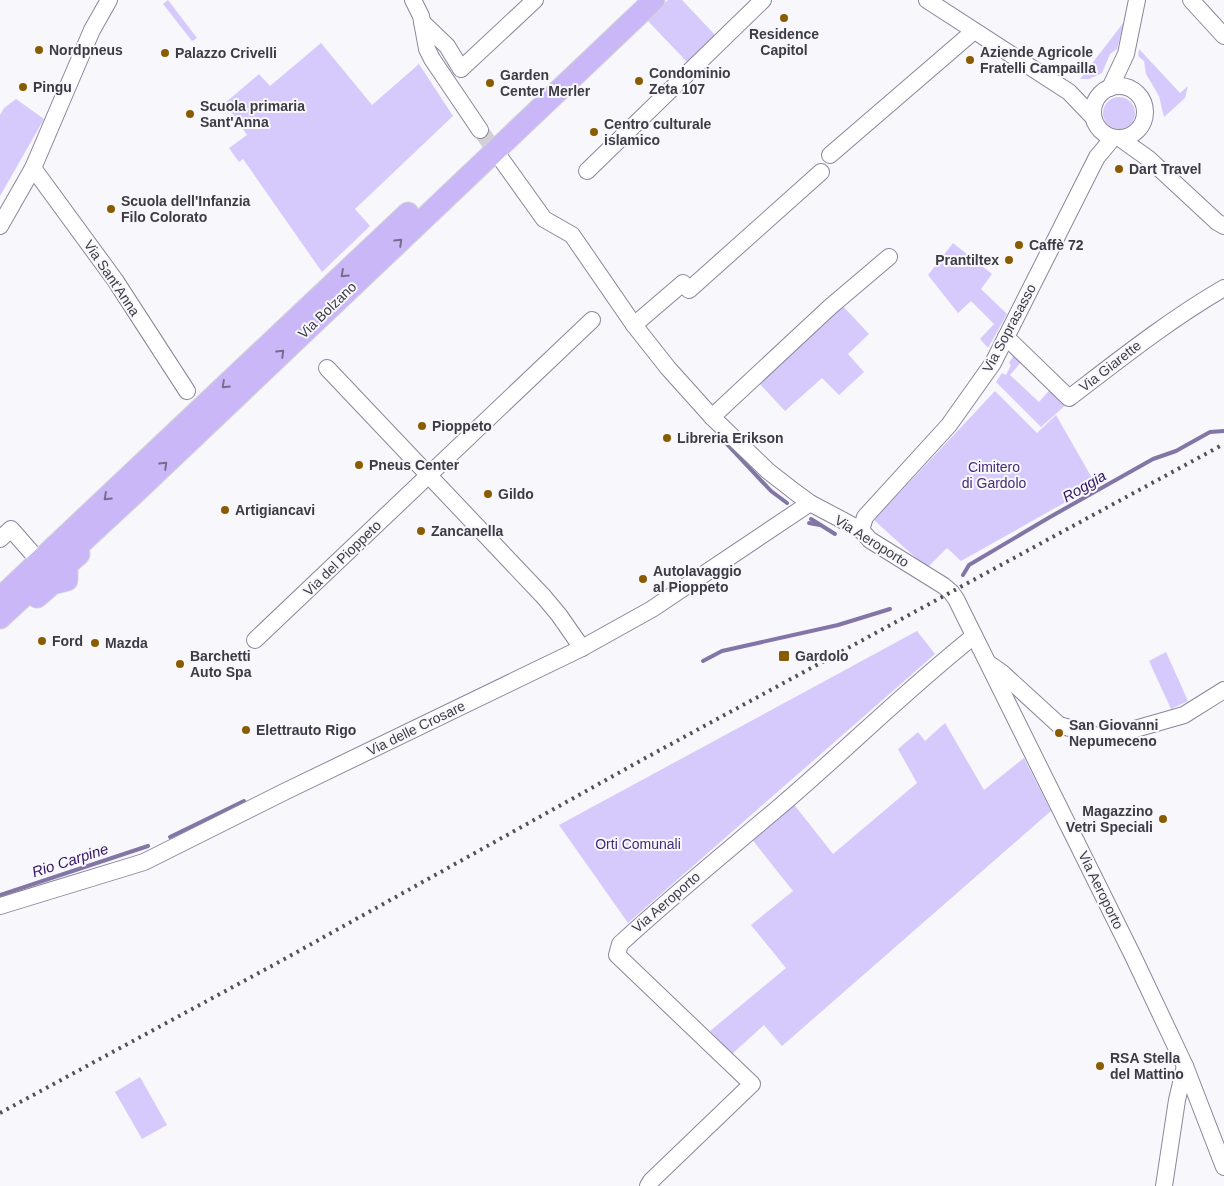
<svg xmlns="http://www.w3.org/2000/svg" width="1224" height="1186" font-family="Arial,sans-serif">
<rect width="100%" height="100%" fill="#f8f7fc"/>
<!-- green -->
<g fill="#d6cafd">
<polygon points="168,0 197,38 192,41 163,4"/>
<polygon points="668,0 682,0 717,37 689,64 647,20"/>
<polygon points="1124,22 1117,49 1110,54 1102,73 1089,79 1080,79"/>
<polygon points="321,43 372,105 419,64 453,116 355,209 370,226 322,272 243,159 239,162 229,148 247,135 225,103 259,74 270,86"/>
<polygon points="1139,49 1180,93 1188,86 1185,98 1164,117 1159,96 1146,74 1144,61 1138,56"/>
<circle cx="1119" cy="113" r="16"/>
<polygon points="16,99 44,119 0,196 0,115 4,108"/>
<polygon points="953,243 992,274 981,289 1007,314 988,348 980,339 994,324 971,301 958,313 928,275"/>
<polygon points="840,303 869,334 848,354 864,372 839,395 822,378 785,411 757,381"/>
<polygon points="1015,353 1023,360 1010,375 1039,402 1053,386 1069,402 1041,427 996,382 1002,373 1006,375 1011,365 1009,363"/>
<polygon points="995,391 1037,433 1056,415 1096,485 961,561 947,548 927,568 874,520"/>
<polygon points="917,631 935,654 628,923 559,825"/>
<polygon points="1166,652 1188,701 1171,709 1149,661"/>
<polygon points="945,723 984,790 1024,758 1051,811 782,1046 764,1025 732,1054 710,1031 786,968 751,925 793,891 750,837 792,802 833,854 917,783 898,749 918,732 925,741"/>
<polygon points="140,1077 167,1125 142,1139 115,1092"/>
</g>
<g fill="none" stroke-linecap="round" stroke-linejoin="round">
<!-- stream -->
<g stroke="#8276a7" stroke-width="4">
<polyline points="724,441 771,491 787,503"/>
<polyline points="811,519 835,534"/>
<polyline points="809,523 820,525"/>
<polyline points="963,575 969,565 1050,517 1153,459 1176,451 1210,432 1224,431"/>
<polyline points="703,661 722,651 838,625 890,609"/>
<polyline points="170,837 244,801"/>
<polyline points="0,895 148,846"/>
</g>
<!-- minor-tunnel -->
<polyline stroke="#d3d1d7" stroke-width="16" stroke-dasharray="16 8" stroke-linecap="butt" points="480,130 501,159"/>
<defs>
<g id="minor">
<polyline points="413,0 421,16 427,49 432,59 480,130"/>
<polyline points="927,0 1069,92 1093,117"/>
<polyline points="1191,0 1224,36"/>
<polyline points="422,22 447,46 461,69 535,0"/>
<circle cx="1119" cy="112" r="26"/>
<polyline points="1110,88 1126,54 1137,0"/>
<polyline points="1121,139 1149,159 1217,222 1224,226"/>
<polyline points="830,155 974,31"/>
<polyline points="501,159 544,219 572,235 634,325 668,368 712,417 768,471 795,492 810,503 861,530 870,540 944,586 951,592 956,599 1133,956 1185,1066 1224,1167"/>
<polyline points="33,168 115,280 187,391"/>
<polyline points="587,171 763,0"/>
<polyline points="0,226 33,168 92,30 109,0"/>
<polyline points="634,325 683,283 689,290 821,172"/>
<path d="M 1006,337 L 1069,398 C 1120,359 1169,320 1224,288"/>
<polyline points="327,368 544,597 559,615 582,648"/>
<polyline points="712,417 830,307 889,257"/>
<polyline points="861,530 865,517 949,425 993,363 1097,157 1113,138"/>
<polyline points="0,539 11,529 39,561"/>
<polyline points="255,640 592,320"/>
<polyline points="991,665 1001,672 1059,725 1098,736 1135,729 1184,715 1224,690"/>
<polyline points="0,906 144,862 284,792 582,648 652,609 810,503"/>
<path d="M 648,1186 L 651,1181 L 752,1084 L 617,955 L 620,944 C 671,897 725,853 778,808 C 844,752 906,690 974,636"/>
<polyline points="1164,1186 1177,1100 1185,1066"/>
</g>
<g id="major">
<polyline points="37,597 52,584 67,580 67,565 79,554"/>
<polyline points="0,598 408,213"/>
<polyline points="0,618 135,493 654,0"/>
</g>
</defs>
<!-- minor casing -->
<use href="#minor" stroke="#8a869b" stroke-width="18"/>
<!-- major casing -->
<use href="#major" stroke="#d4d4d6" stroke-width="23"/>
<!-- minor -->
<use href="#minor" stroke="#fff" stroke-width="16"/>
<!-- major -->
<use href="#major" stroke="#cab7f8" stroke-width="21"/>
<!-- rail -->
<polyline stroke="#525058" stroke-width="4" stroke-dasharray="2.5 5" stroke-linecap="butt" points="0,1113 279,962 649,756 1224,444"/>
</g>
<!-- one-way arrows -->
<defs><path id="oneway-chevron" d="M-2-3.5L2.5 0L-2 3.5" fill="none" stroke-width="1.6" stroke-linecap="round" stroke-linejoin="round" transform="scale(1.25)"/></defs>
<g stroke="#756d8c">
<use href="#oneway-chevron" transform="translate(399 242) rotate(-44)"/>
<use href="#oneway-chevron" transform="translate(344 274) rotate(137)"/>
<use href="#oneway-chevron" transform="translate(281 353) rotate(-44)"/>
<use href="#oneway-chevron" transform="translate(225 385) rotate(137)"/>
<use href="#oneway-chevron" transform="translate(164 465) rotate(-44)"/>
<use href="#oneway-chevron" transform="translate(107 497) rotate(137)"/>
</g>
<!-- markers -->
<g fill="#8a5c00" stroke="#f8f7fc" stroke-width="2">
<circle cx="784" cy="18" r="5"/>
<circle cx="39" cy="50" r="5"/>
<circle cx="165" cy="53" r="5"/>
<circle cx="970" cy="60" r="5"/>
<circle cx="639" cy="81" r="5"/>
<circle cx="490" cy="83" r="5"/>
<circle cx="23" cy="87" r="5"/>
<circle cx="190" cy="114" r="5"/>
<circle cx="594" cy="132" r="5"/>
<circle cx="1119" cy="169" r="5"/>
<circle cx="111" cy="209" r="5"/>
<circle cx="1019" cy="245" r="5"/>
<circle cx="1009" cy="260" r="5"/>
<circle cx="422" cy="426" r="5"/>
<circle cx="667" cy="438" r="5"/>
<circle cx="359" cy="465" r="5"/>
<circle cx="488" cy="494" r="5"/>
<circle cx="225" cy="510" r="5"/>
<circle cx="421" cy="531" r="5"/>
<circle cx="643" cy="579" r="5"/>
<circle cx="42" cy="641" r="5"/>
<circle cx="95" cy="643" r="5"/>
<rect x="778" y="650" width="12" height="12" rx="2.5"/>
<circle cx="180" cy="664" r="5"/>
<circle cx="246" cy="730" r="5"/>
<circle cx="1059" cy="733" r="5"/>
<circle cx="1163" cy="819" r="5"/>
<circle cx="1100" cy="1066" r="5"/>
</g>
<g text-anchor="middle" dominant-baseline="central" stroke-width="4" stroke-linejoin="round" paint-order="stroke">
<!-- poi labels -->
<g font-size="14" font-weight="bold" fill="#3d3b44" stroke="#f8f7fc" text-anchor="start">
<text x="784" y="34" text-anchor="middle">Residence<tspan x="784" dy="16">Capitol</tspan></text>
<text x="49" y="50">Nordpneus</text>
<text x="980" y="52">Aziende Agricole<tspan x="980" dy="16">Fratelli Campailla</tspan></text>
<text x="175" y="53">Palazzo Crivelli</text>
<text x="649" y="73">Condominio<tspan x="649" dy="16">Zeta 107</tspan></text>
<text x="500" y="75">Garden<tspan x="500" dy="16">Center Merler</tspan></text>
<text x="33" y="87">Pingu</text>
<text x="200" y="106">Scuola primaria<tspan x="200" dy="16">Sant'Anna</tspan></text>
<text x="604" y="124">Centro culturale<tspan x="604" dy="16">islamico</tspan></text>
<text x="1129" y="169">Dart Travel</text>
<text x="121" y="201">Scuola dell'Infanzia<tspan x="121" dy="16">Filo Colorato</tspan></text>
<text x="1029" y="245">Caffè 72</text>
<text x="999" y="260" text-anchor="end">Prantiltex</text>
<text x="432" y="426">Pioppeto</text>
<text x="677" y="438">Libreria Erikson</text>
<text x="369" y="465">Pneus Center</text>
<text x="498" y="494">Gildo</text>
<text x="235" y="510">Artigiancavi</text>
<text x="431" y="531">Zancanella</text>
<text x="653" y="571">Autolavaggio<tspan x="653" dy="16">al Pioppeto</tspan></text>
<text x="52" y="641">Ford</text>
<text x="105" y="643">Mazda</text>
<text x="190" y="656">Barchetti<tspan x="190" dy="16">Auto Spa</tspan></text>
<text x="795" y="656">Gardolo</text>
<text x="1069" y="725">San Giovanni<tspan x="1069" dy="16">Nepumeceno</tspan></text>
<text x="256" y="730">Elettrauto Rigo</text>
<text x="1153" y="811" text-anchor="end">Magazzino<tspan x="1153" dy="16">Vetri Speciali</tspan></text>
<text x="1110" y="1058">RSA Stella<tspan x="1110" dy="16">del Mattino</tspan></text>
</g>
<!-- street labels -->
<g font-size="14" fill="#3d3b44" stroke="#f8f7fc">
<text transform="translate(112 278) rotate(56)">Via Sant'Anna</text>
<text transform="translate(327 310) rotate(-44)">Via Bolzano</text>
<text transform="translate(1009 328) rotate(-62)">Via Soprasasso</text>
<text transform="translate(1110 366) rotate(-38)">Via Giarette</text>
<text transform="translate(872 541) rotate(32)">Via Aeroporto</text>
<text transform="translate(342 558) rotate(-44)">Via del Pioppeto</text>
<text transform="translate(416 728) rotate(-26)">Via delle Crosare</text>
<text transform="translate(1101 890) rotate(64)">Via Aeroporto</text>
<text transform="translate(666 902) rotate(-41)">Via Aeroporto</text>
</g>
<!-- park labels -->
<g font-size="14" fill="#452a79" stroke="#f8f7fc">
<text x="994" y="467">Cimitero<tspan x="994" dy="16">di Gardolo</tspan></text>
<text x="638" y="844">Orti Comunali</text>
</g>
<!-- water labels -->
<g font-size="15" font-style="italic" fill="#331462" stroke="#f8f7fc">
<text transform="translate(1084 486) rotate(-30)">Roggia</text>
<text transform="translate(70 860) rotate(-18)">Rio Carpine</text>
</g>
</g>
</svg>
